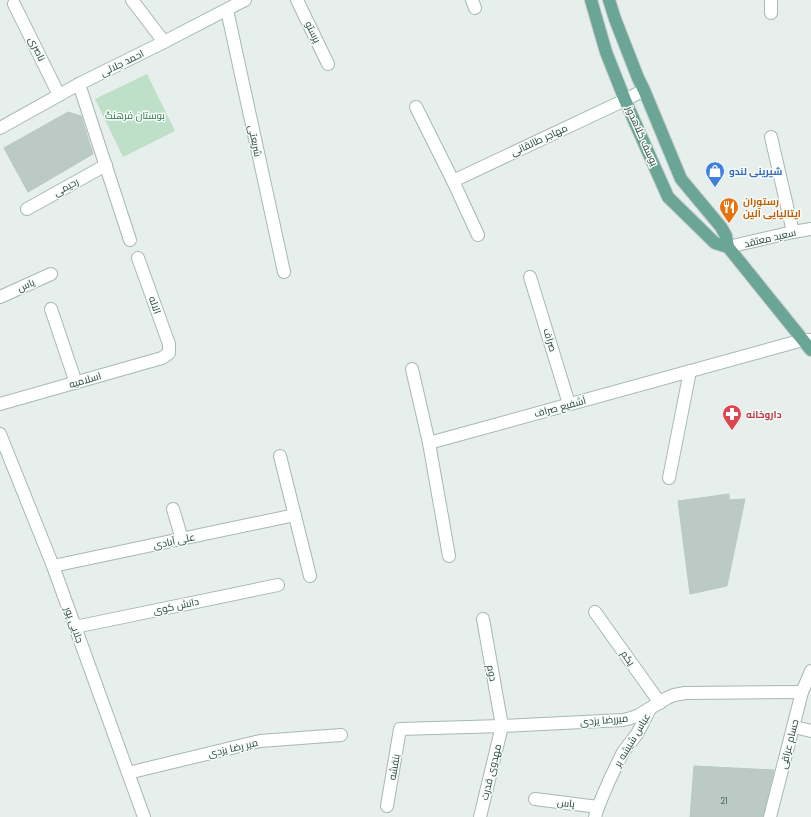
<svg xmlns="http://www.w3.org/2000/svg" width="811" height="817" font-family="Poppins,Cairo,sans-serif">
<rect width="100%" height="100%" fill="#e6efeb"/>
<!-- green -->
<polygon fill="#bfe0c8" points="147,74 175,131 123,157 95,99"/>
<!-- building -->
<g fill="#bbcac4" stroke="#b8c9c2">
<polygon points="68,112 81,116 93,154 28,192 4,148"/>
<polygon points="729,494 729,500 745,499 727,586 690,594 678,501"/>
<polygon points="694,766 774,770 763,817 690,817"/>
</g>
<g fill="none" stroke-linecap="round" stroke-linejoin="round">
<defs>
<g id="minor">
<polyline points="132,0 164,42"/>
<polyline points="297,0 328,64"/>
<polyline points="472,0 475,8"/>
<polyline points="771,0 771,13"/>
<polyline points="14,4 59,95"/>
<polyline points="227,10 284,272"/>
<polyline points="79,84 130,240"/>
<polyline points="416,107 453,181 478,235"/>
<polyline points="0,128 79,84 164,42 245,0"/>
<polyline points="771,137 793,232"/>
<polyline points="453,181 625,100 644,90"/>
<polyline points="27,209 106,165"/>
<polyline points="728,247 793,232 811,229"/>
<polyline points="530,277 569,404"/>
<polyline points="0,297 51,274"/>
<polyline points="51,309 76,383"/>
<polyline points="412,369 429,443 449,556"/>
<polyline points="0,404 162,358 169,353 169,344 138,258"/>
<polyline points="0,434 53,566 144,817"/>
<polyline points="429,443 803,340 811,340"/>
<polyline points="280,456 310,576"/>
<polyline points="669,478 690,371"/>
<polyline points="173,509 182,539"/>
<polyline points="53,566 295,515"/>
<polyline points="595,612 660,703"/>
<polyline points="75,627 278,585"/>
<polyline points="794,727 811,731"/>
<polyline points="128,773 260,741 341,735"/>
<polyline points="535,799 598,807"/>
<polyline points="387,806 400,729 502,726 623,720 631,718 639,715 667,698 674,695 685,693 802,692"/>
<polyline points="480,817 502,726 483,619"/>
<polyline points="595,817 598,807 609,781 623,752 637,734 650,709"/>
<polyline points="770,817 802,692 811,671"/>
</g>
<g id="major">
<polyline points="591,0 606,52 625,100 668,197 715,243 728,247"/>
<polyline points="609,0 615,19 638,78 644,90 681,179 721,227 726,236 728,247 811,350"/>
</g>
</defs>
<!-- minor casing -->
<use href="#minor" stroke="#a8b8b2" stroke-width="14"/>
<!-- major casing -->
<use href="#major" stroke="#c2cac8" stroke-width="14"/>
<!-- minor -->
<use href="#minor" stroke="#fff" stroke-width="12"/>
<!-- major -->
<use href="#major" stroke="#6aa596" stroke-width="12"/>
</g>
<!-- icons -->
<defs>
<symbol id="shop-pin" viewBox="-11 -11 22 30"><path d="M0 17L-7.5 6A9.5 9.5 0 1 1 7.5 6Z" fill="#3f7fe0" stroke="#f7fbf9"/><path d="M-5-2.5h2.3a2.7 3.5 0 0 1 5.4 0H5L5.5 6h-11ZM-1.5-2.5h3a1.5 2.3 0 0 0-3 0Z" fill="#fff"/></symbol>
<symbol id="restaurant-pin" viewBox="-11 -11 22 30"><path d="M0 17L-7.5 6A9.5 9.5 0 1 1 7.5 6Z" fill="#e8710a" stroke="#f7fbf9"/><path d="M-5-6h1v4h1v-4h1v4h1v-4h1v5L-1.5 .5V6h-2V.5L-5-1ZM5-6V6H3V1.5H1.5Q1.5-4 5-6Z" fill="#fff"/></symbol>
<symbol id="pharmacy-pin" viewBox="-11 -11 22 30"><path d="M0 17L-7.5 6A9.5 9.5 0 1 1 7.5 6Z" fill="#e0444e" stroke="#f7fbf9"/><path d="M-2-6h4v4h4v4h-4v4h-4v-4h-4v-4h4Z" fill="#fff"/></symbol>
</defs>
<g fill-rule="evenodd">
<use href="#shop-pin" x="704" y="160" width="22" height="30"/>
<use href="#restaurant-pin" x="718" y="196" width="22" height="30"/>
<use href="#pharmacy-pin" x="721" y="403" width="22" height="30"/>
</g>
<g text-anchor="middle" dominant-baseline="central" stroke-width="3" stroke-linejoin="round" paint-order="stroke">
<!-- number labels -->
<g font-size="8" fill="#4a645c">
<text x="724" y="801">21</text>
</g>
<!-- street labels -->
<g font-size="10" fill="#24423a" stroke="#f7fbf9">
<text transform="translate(313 32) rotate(64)">پرستو</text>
<text transform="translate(37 49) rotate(64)">ناصری</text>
<text transform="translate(122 63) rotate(-26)">احمد جلالی</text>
<text transform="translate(642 136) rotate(66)">یوسف کلاهدوز</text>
<text transform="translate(539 140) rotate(-25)">مهاجر طالقانی</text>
<text transform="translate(255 141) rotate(78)">شریعتی</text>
<text transform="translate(66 187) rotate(-29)">رحیمی</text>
<text transform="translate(770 238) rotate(-13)">سعید معتقد</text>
<text transform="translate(26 285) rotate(-24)">یاس</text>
<text transform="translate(155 305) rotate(71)">الاله</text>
<text transform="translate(550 340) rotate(73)">صراف</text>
<text transform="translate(85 380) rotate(-16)">اسلامیه</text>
<text transform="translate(560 407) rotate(-15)">آشفیع صراف</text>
<text transform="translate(174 541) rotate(-12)">علی آبادی</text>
<text transform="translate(176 606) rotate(-12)">دانش کوی</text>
<text transform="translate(74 625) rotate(70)">جلایی پور</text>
<text transform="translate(628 658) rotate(55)">یکم</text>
<text transform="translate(492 673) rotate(80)">دوم</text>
<text transform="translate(604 720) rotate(-5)">میررضا یزدی</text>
<text transform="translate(632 740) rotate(-59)">عباس شیشه بر</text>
<text transform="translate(789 744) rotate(-76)">حسام عراقی</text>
<text transform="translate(233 748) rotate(-13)">میر رضا یزدی</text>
<text transform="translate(394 767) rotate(-80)">بنفشه</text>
<text transform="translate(491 772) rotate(-76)">مهدوی قدرت</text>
<text transform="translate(566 803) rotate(7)">یاس</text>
</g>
<!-- park labels -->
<g font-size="10" fill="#2d7a4b" stroke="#f7fbf9">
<text x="135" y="115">بوستان فرهنگ</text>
</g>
<!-- shop labels -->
<g font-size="10" font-weight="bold" fill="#366cbe" stroke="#f7fbf9" text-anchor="start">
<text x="729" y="171">شیرینی لندو</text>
</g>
<!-- food labels -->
<g font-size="10" font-weight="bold" fill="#c56008" stroke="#f7fbf9" text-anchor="start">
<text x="743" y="201">رستوران<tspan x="743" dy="12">ایتالیایی آلین</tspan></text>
</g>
<!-- health labels -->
<g font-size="10" font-weight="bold" fill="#be3a42" stroke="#f7fbf9" text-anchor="start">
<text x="746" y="414">داروخانه</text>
</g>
</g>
</svg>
